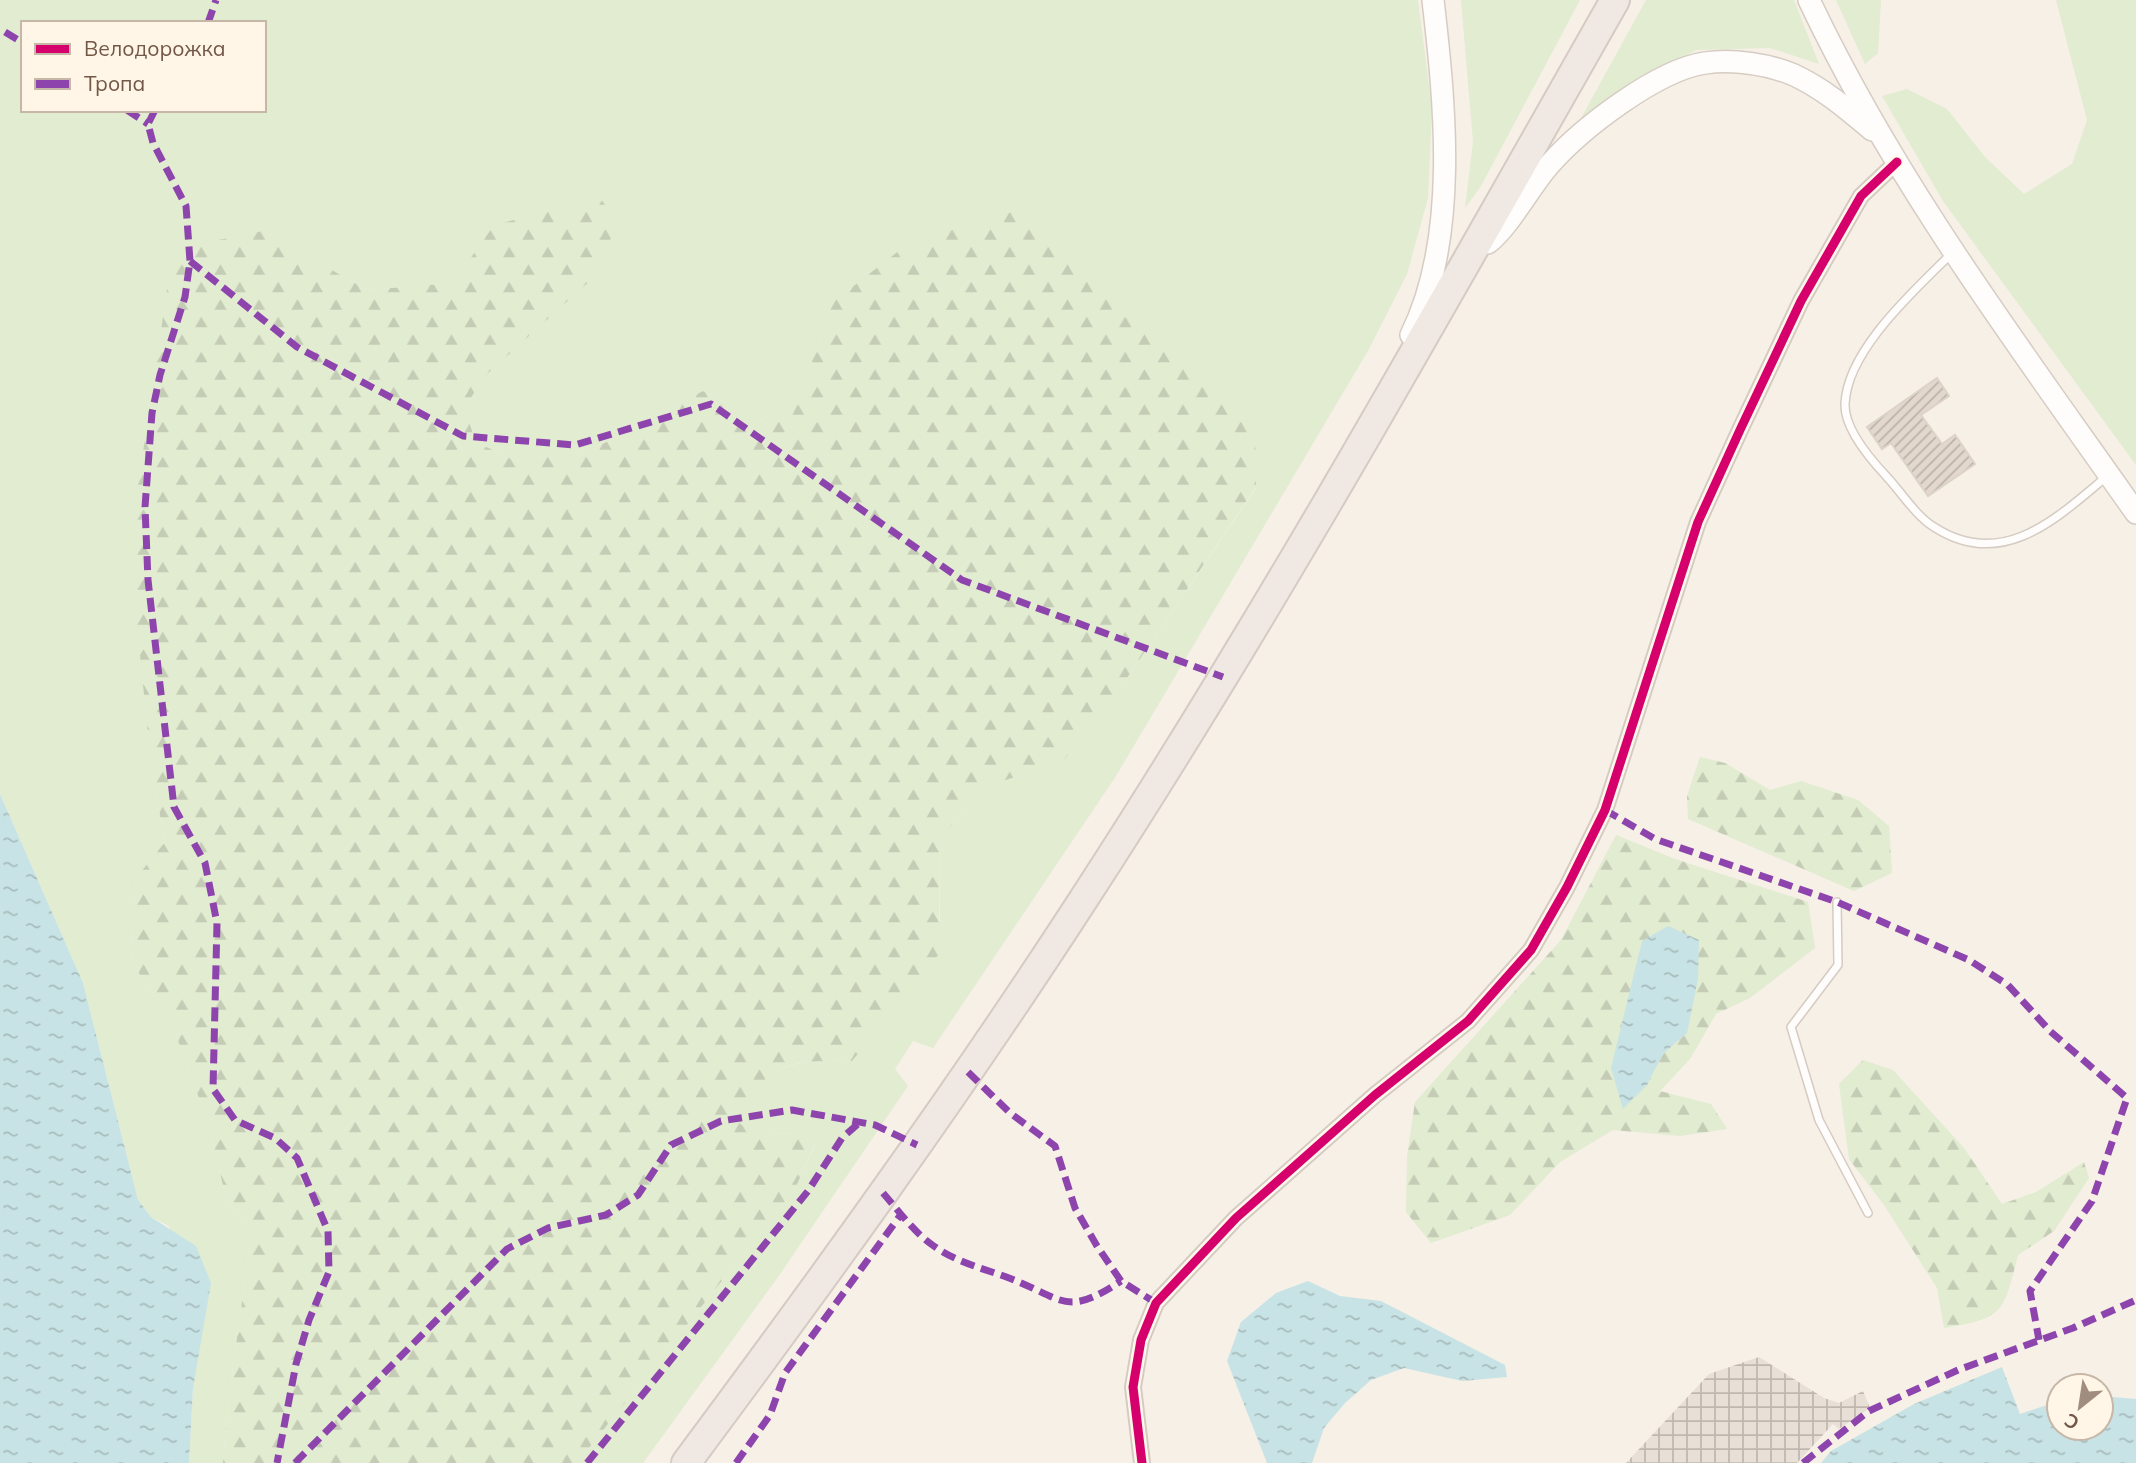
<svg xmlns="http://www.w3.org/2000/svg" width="2136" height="1463" font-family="Mulish,sans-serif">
<defs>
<pattern id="industrial-grid" width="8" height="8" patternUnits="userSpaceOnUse" patternTransform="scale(1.75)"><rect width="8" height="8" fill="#e8e0d7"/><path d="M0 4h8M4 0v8" fill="none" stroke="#c0b8b0"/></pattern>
<pattern id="forest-firs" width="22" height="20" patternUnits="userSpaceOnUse" patternTransform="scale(1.75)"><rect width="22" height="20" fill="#e1ecd1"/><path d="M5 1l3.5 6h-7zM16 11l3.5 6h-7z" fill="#c4ccb5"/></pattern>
<pattern id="water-ripples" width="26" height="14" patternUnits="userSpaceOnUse" patternTransform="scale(1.75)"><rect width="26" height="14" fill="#c8e3e5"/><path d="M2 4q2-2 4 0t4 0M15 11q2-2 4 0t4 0" fill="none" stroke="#a7bbbc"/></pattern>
<pattern id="building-hatch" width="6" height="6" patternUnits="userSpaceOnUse" patternTransform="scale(1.75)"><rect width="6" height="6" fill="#e2d8ce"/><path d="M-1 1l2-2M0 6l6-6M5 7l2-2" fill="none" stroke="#bcb2a9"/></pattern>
</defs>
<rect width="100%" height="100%" fill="#f6f0e6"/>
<!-- industrial -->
<polygon fill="url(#industrial-grid)" points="1759,1357 1824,1398 1839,1403 1863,1391 1870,1408 1839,1429 1833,1424 1797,1463 1626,1463 1709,1374"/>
<!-- grass -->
<g fill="#e1ecd1" fill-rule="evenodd">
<path d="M 0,0 L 1418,0 L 1432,109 L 1428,198 L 1407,274 L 1369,349 L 1116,776 L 933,1048 L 913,1041 L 895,1069 L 908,1086 L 778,1277 L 643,1463 L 577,1463 L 795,1189 L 815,1145 L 803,1134 L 763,1133 L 740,1124 C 744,1113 748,1098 755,1089 C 779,1059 817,1060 852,1061 L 940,921 L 940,839 L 985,787 L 1063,761 L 1119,690 L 1256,488 L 833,302 L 793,414 L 768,424 L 703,391 L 591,450 L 518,462 L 476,442 L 464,408 L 487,374 L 494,225 L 454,283 L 367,290 L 263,231 L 152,773 L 165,842 L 136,879 L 131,962 L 169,1016 L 208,1123 L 227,1202 L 252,1229 L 228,1403 L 223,1463 L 189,1463 L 193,1388 L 169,1226 L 151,1217 L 138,1200 L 83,983 L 0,794 ZM 23,23 L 264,23 L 264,110 L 23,110 Z"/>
<polygon points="1461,0 1580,0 1481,186 1465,208 1473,142"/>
<polygon points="1646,0 1794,0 1819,64 1770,48 1696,50 1651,73 1580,120"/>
<polygon points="1836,0 1881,0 1878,53 1865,64"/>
<polygon points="2056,0 2136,0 2136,465 1943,201 1882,96 1907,89 1947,109 1985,157 2024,194 2072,164 2087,120"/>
</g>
<!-- forest -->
<g fill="url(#forest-firs)" fill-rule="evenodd">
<path d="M 600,198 L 618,222 L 593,278 L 487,374 L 464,408 L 476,442 L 518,462 L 591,450 L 703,391 L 768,424 L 793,414 L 833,302 L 909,243 L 1012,212 L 1255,420 L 1256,487 L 1119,690 L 1063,761 L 985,787 L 940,839 L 939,954 L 852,1061 C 791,1060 762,1062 740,1124 L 763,1133 L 803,1134 L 815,1144 L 795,1189 L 577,1463 L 223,1463 L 228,1403 L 252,1229 L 227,1202 L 208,1123 L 169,1016 L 131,962 L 136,878 L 165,842 L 152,773 L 129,547 L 173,249 L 263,231 L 367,290 L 453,283 L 494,225 Z"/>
<polygon points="1700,757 1725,763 1770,790 1801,781 1858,800 1889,826 1892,873 1854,891 1688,819 1687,796"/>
<path d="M 1616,835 L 1675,859 L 1808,902 L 1815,948 L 1750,998 L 1716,1014 L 1690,1059 L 1660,1091 L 1711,1104 L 1727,1129 L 1680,1136 L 1613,1130 L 1560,1162 L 1510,1215 L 1431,1243 L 1406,1212 L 1407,1156 L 1415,1102 L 1561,940 ZM 1623,1026 L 1687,1033 L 1663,1054 L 1647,1085 L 1611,1068 Z"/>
<path d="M 1863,1060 L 1893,1070 L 1964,1148 L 2002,1204 L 2036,1192 L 2084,1162 L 2089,1178 L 2054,1231 L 2018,1255 C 2003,1313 2005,1318 1944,1328 L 1937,1288 L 1884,1205 L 1849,1159 L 1839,1084 Z"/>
</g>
<!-- water -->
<g fill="url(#water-ripples)">
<polygon points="0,794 83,983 138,1200 151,1217 196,1246 211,1283 193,1388 189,1463 0,1463"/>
<polygon points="1668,926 1699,940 1698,979 1687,1033 1663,1054 1647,1085 1623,1109 1611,1068 1642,941"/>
<polygon points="1308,1281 1340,1296 1381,1301 1505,1365 1507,1377 1462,1381 1404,1368 1371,1380 1345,1403 1324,1428 1312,1463 1267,1463 1227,1361 1241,1322 1276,1293"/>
<polygon points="2002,1367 2020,1414 2059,1401 2059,1428 2101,1428 2101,1396 2136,1399 2136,1463 1821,1463 1831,1451 1914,1404"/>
</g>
<!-- building -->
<polygon fill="url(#building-hatch)" stroke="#ded3c9" stroke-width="2" points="1937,378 1949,396 1921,415 1942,444 1955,435 1975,464 1928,496 1891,443 1882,449 1867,427"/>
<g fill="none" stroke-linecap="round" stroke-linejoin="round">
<defs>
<g id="lane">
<path d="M 1951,254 C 1915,290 1847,350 1845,404 C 1844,429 1871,460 1887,477 C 1901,492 1916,516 1934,527 C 2002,571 2056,519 2106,477"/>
<polyline points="1837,902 1838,965 1791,1027 1819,1120 1868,1213"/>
</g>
<polyline id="street" points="1142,1463 1133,1387 1141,1340 1156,1303 1236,1218 1375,1095 1468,1021 1531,950 1567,887 1605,810 1698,522 1740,430 1801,301 1861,196 1897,162"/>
<g id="secondary">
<path d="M 1809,0 C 1896,184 2020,348 2136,513"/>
<path d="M 1488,243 C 1509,227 1531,185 1550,164 C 1582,128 1657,70 1705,63 C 1733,59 1768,64 1794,75 C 1824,89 1847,109 1872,130"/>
<path d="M 1411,335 C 1459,238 1445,104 1433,0"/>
</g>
<path id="highway" d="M 686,1463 C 823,1279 958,1093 1083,900 C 1273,608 1443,303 1615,0"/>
</defs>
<!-- lane casing -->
<use href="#lane" stroke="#d5cbc2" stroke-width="10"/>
<!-- street casing -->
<use href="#street" stroke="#d5cbc2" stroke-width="18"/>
<!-- secondary casing -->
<use href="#secondary" stroke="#d6ccc3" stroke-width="24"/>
<!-- highway casing -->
<use href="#highway" stroke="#d5cbc4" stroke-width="32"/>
<!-- lane -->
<use href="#lane" stroke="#fefdfb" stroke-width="7"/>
<!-- street -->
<use href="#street" stroke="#fefdfb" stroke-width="14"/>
<!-- secondary -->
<use href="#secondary" stroke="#fefdfb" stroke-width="21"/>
<!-- highway -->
<use href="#highway" stroke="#f0e8e3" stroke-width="28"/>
<!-- quiet -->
<g stroke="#8e44ad" stroke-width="7" stroke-dasharray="14 7" stroke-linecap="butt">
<polyline points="208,23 216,0"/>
<polyline points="5,32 23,43"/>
<polyline points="127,110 148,124"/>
<polyline points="155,110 148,124 153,143 186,206 190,261 185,297 160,375 152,413 145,507 148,580 174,807 205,863 217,923 213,1089 235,1120 275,1138 297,1158 328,1231 329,1272 309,1320 296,1364 277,1463"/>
<polyline points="190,261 297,347 463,436 575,445 711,404 962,580 1223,677"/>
<polyline points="1605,810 1655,839 1837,902 1969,960 2008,985 2050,1031 2127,1098 2092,1201 2030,1291 2039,1340"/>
<polyline points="968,1072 1010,1113 1055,1146 1075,1208 1097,1246 1121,1281 1156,1303"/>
<path d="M 883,1193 C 898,1210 913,1231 931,1244 C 955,1262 982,1268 1009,1278 C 1064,1299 1065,1318 1121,1281"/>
<polyline points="295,1463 507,1249 548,1228 606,1215 638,1195 671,1145 721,1121 792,1110 875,1125 917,1145"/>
<polyline points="587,1463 808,1191 842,1138 859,1123"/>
<polyline points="736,1463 770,1415 785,1373 902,1213"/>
<polyline points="1803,1463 1869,1411 1958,1370 2073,1328 2136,1300"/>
</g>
<defs>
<polyline id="cycleway" points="1142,1463 1133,1387 1141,1340 1156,1303 1236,1218 1375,1095 1468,1021 1531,950 1567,887 1605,810 1698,522 1740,430 1801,301 1861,196 1897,162"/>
</defs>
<!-- cycleway casing -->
<use href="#cycleway" stroke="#fff6e7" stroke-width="13"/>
<!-- cycleway -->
<use href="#cycleway" stroke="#d6006c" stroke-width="9"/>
</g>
<!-- legend -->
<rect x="21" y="21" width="245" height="91" fill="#fff6e7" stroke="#c7b7a7" stroke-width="2"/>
<rect x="35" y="44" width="35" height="10" fill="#d6006c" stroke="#c7b7a7" stroke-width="2"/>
<text x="84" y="56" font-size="21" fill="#735848">Велодорожка</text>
<rect x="35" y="79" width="35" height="10" fill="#8e44ad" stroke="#c7b7a7" stroke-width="2"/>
<text x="84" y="91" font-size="21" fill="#735848">Тропа</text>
<!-- north arrow -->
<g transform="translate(2080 1407) rotate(210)"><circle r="33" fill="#fff6e7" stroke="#c7b7a7" stroke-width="2"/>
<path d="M0-5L12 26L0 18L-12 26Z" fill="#a18d7f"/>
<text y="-10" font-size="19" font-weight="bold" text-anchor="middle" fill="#735848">С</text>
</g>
</svg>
